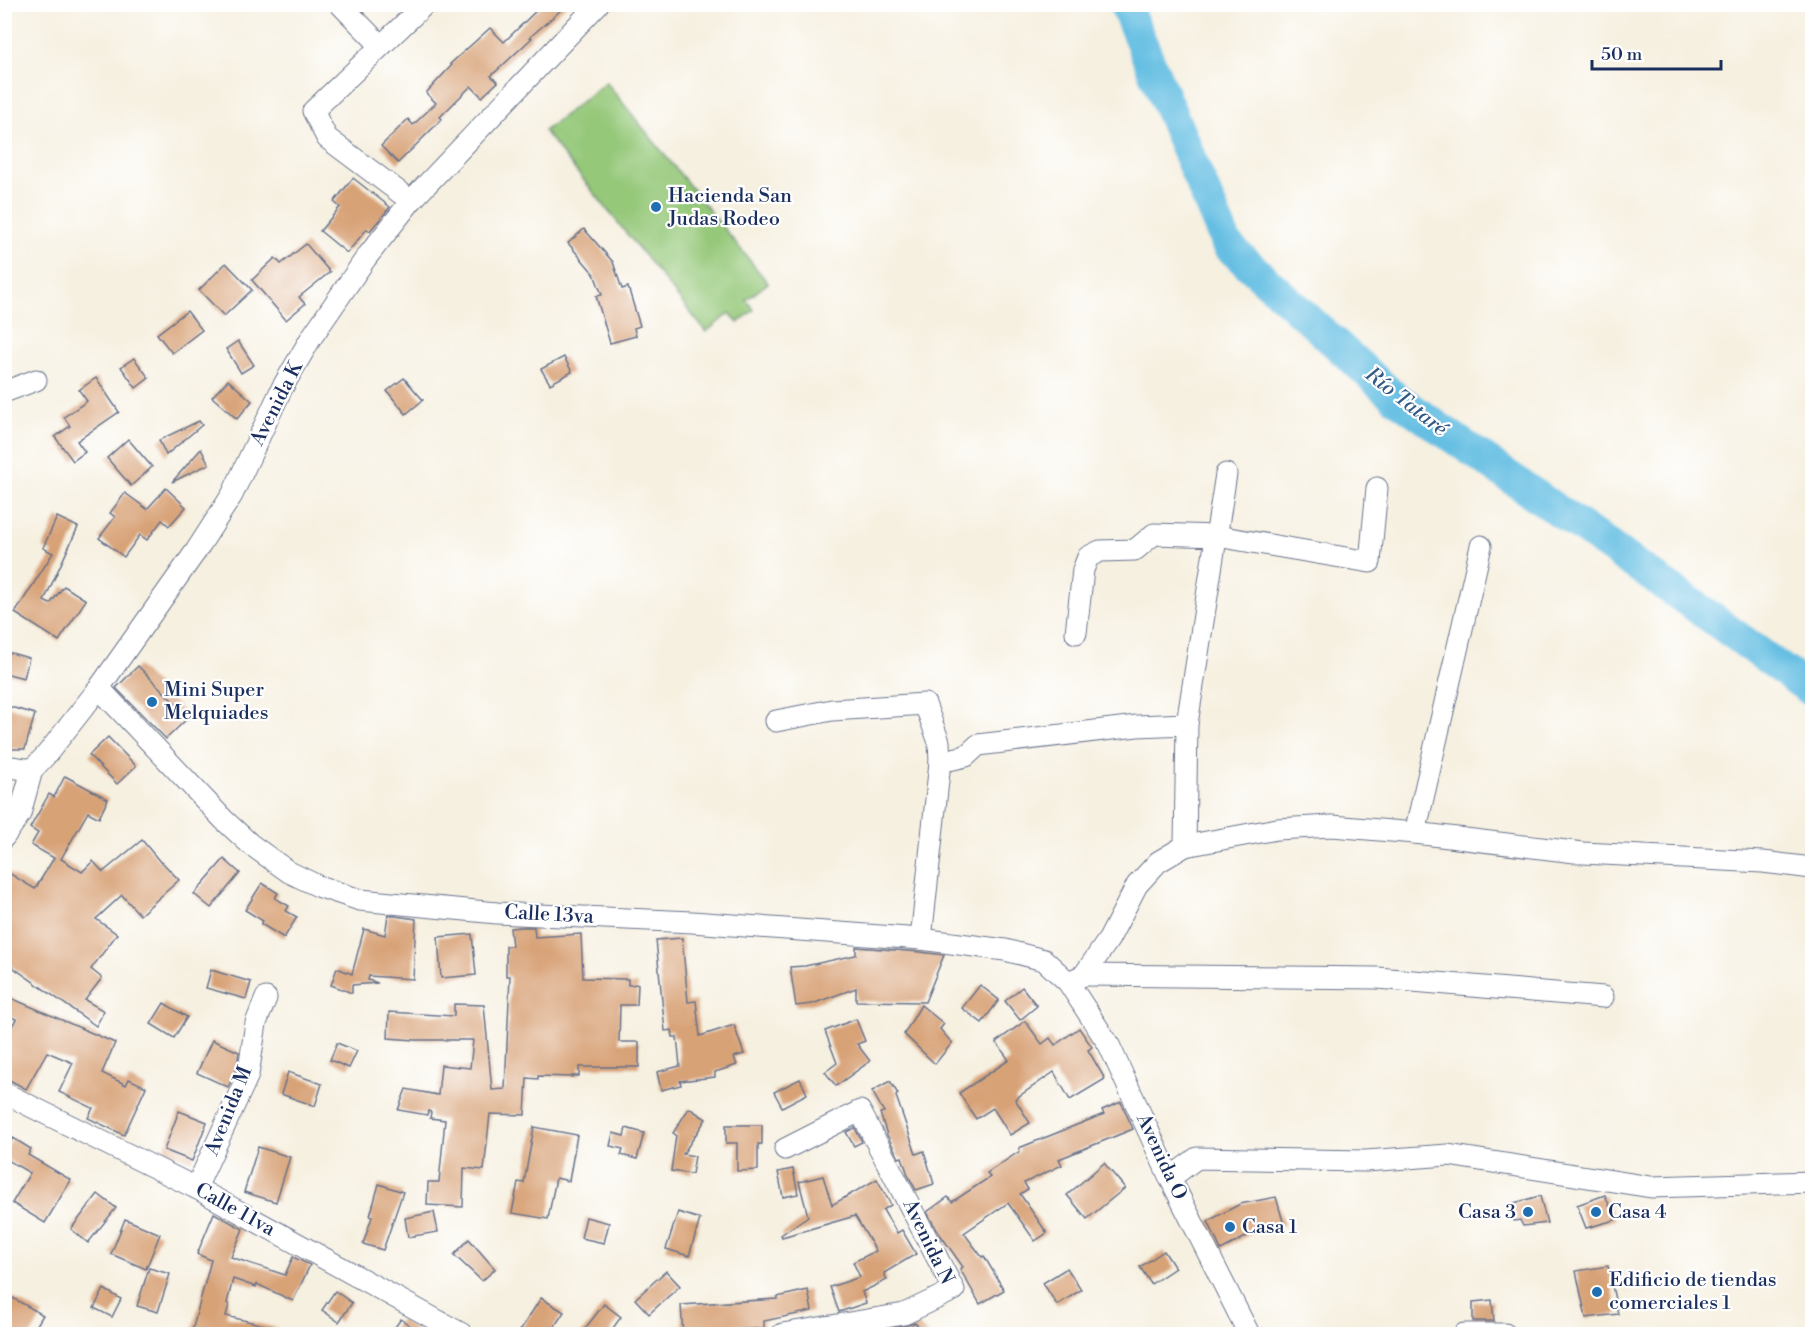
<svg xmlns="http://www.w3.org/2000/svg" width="1817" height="1339" font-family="'Libre Bodoni',serif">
<rect width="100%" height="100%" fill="#fff"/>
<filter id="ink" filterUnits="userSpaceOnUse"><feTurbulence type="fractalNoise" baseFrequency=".0167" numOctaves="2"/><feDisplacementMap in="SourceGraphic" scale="12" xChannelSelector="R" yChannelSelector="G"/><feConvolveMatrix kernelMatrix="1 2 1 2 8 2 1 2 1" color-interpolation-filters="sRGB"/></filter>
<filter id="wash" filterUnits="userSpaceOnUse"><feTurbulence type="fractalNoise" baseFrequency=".008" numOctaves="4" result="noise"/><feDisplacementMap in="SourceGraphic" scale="24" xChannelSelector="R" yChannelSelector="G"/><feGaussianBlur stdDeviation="1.35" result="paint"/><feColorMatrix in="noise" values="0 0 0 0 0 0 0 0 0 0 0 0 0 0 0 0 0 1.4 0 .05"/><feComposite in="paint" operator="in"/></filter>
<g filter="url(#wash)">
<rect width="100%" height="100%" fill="#f6f0e0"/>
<!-- green -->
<polygon fill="#95c879" stroke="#587c6c" stroke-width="1.5" points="606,82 768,283 746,300 754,310 738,323 730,313 706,332 544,131"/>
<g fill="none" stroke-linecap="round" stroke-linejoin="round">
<!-- river -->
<polyline stroke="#66bfe3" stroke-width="32" points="1125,4 1227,245 1392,395 1702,611 1812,691"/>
</g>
<g id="blocks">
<!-- building -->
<g fill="#d8a277">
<polygon points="543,4 568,4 530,37 532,38 491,76 498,82 482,97 471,86 440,117 442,119 398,163 381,146 408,119 413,125 436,103 426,93 452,65 450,64 490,28 504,42"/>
<polygon points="353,178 390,207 370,231 367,229 347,253 320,231 340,207 334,202"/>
<polygon points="584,229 613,262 622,289 628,287 640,326 634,328 636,336 610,343 596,296 602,295 594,274 568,243"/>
<polygon points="306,244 330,272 299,297 305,304 286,320 252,280 275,258 281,264"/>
<polygon points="226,263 252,290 224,316 199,290"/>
<polygon points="187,311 202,330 172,353 157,334"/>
<polygon points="238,341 254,365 241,373 226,349"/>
<polygon points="564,357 572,372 550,384 541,369"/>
<polygon points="134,358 149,378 136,388 121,367"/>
<polygon points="96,378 119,412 77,441 85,452 73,461 55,437 70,426 64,417 87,401 79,390"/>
<polygon points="404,378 423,400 406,414 387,391"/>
<polygon points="228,380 252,401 237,419 212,397"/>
<polygon points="199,421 202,425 166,455 159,440"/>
<polygon points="128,439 152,467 131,486 107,458"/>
<polygon points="201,449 209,464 172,482"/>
<polygon points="166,488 186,507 169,526 162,520 147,540 140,535 124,557 99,538 115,517 110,513 125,493 147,509"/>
<polygon points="57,517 78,527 44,601 50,604 64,586 86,600 59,641 15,613 53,553 43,548"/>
<polygon points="4,651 29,658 24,678 4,673"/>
<polygon points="138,666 189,717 166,739 116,688"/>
<polygon points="4,705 35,714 25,749 4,749"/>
<polygon points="108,737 136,766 117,784 89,755"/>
<polygon points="65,776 108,799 99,818 88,812 61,859 82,872 93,861 103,872 142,840 161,863 162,862 179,880 140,915 122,895 96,919 117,934 91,969 102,978 85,1000 104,1011 96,1026 4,961 4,870 35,889 54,858 31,845 38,833 30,828 49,794 54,797"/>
<polygon points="224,859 240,873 211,908 194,894"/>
<polygon points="262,883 278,893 275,898 289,906 286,911 297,917 284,938 261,924 263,921 245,910"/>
<polygon points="388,915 416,919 413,979 369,976 368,980 378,983 352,985 352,993 331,985 337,968 352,974 364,929 385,935"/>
<polygon points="522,927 534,927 535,937 581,934 583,978 628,979 628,985 638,984 637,1005 620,1005 619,1042 639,1042 639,1067 579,1067 579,1076 572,1076 572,1077 538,1076 538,1079 527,1078 525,1115 490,1114 484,1170 464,1168 463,1207 427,1205 428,1182 439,1182 445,1120 430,1118 431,1112 428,1111 427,1115 398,1110 406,1089 438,1095 441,1065 470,1068 473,1040 415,1040 388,1038 389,1012 454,1016 454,1004 484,1005 492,1090 505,1089 510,976 506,976 506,946 512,946 510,928"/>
<polygon points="472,934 476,975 441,978 438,937"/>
<polygon points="682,938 688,1002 696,1001 700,1036 734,1025 744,1054 734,1057 737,1065 715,1072 715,1077 680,1081 681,1085 661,1090 657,1072 680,1066 677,1037 673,1037 672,1030 665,1031 656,940"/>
<polygon points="856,947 920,952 944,955 925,1002 856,1001 856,988 812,1004 796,1006 790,967 805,966 856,955"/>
<polygon points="211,970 251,982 246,999 206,988"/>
<polygon points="980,985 999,1000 982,1023 962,1008"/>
<polygon points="1022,987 1037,1006 1020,1020 1005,1001"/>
<polygon points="4,995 115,1043 102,1073 126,1085 129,1079 146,1087 124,1135 88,1118 93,1108 59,1092 73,1063 47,1052 26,1089 4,1077 4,1040 16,1019 4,1014"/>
<polygon points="164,1003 187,1017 174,1038 151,1024"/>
<polygon points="921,1005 944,1024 940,1029 952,1043 935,1064 904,1034"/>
<polygon points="856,1019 865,1041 857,1044 870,1061 836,1086 825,1072 837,1063 825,1031"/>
<polygon points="1025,1021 1042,1044 1050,1038 1055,1045 1079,1028 1092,1047 1088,1050 1105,1079 1070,1100 1054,1072 1015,1099 1030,1123 1010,1135 993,1108 976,1119 959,1093 1009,1060 996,1042"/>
<polygon points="212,1040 239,1052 236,1071 228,1087 197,1073"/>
<polygon points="337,1043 357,1051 349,1068 330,1060"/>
<polygon points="288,1072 322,1084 315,1106 281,1094"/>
<polygon points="800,1079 807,1094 782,1107 774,1092"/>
<polygon points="890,1081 898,1094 896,1096 916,1154 924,1151 934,1184 916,1190 908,1175 902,1157 899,1158 887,1135 880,1113 884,1112 872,1091"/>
<polygon points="1121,1102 1133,1129 1059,1159 1062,1165 1024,1183 1028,1189 1020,1194 1047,1233 1035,1241 1008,1203 964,1233 982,1257 984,1256 1004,1290 980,1304 960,1269 963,1267 937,1230 927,1212 948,1197 952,1202 990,1177 987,1173 1020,1151 1019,1148 1104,1114 1102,1110"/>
<polygon points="689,1108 706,1119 683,1154 695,1156 692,1174 671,1171 676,1135 673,1133"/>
<polygon points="179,1111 207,1122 192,1161 164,1150"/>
<polygon points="726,1125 762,1125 762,1144 758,1144 758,1170 737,1171 737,1143 726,1143"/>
<polygon points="534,1127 577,1135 569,1181 556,1178 548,1219 512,1213 518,1182 524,1183"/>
<polygon points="626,1128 644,1133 637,1159 621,1155 623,1149 610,1146 613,1133 624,1136"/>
<polygon points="855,1128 862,1142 854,1146 846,1132"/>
<polygon points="13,1138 31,1149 28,1155 71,1180 45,1223 12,1203 30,1173 4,1158 4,1151"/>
<polygon points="258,1147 290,1157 276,1202 244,1192"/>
<polygon points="1104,1163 1125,1188 1087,1219 1067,1195"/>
<polygon points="793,1169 798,1194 783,1197 778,1172"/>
<polygon points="823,1176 832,1205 877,1179 891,1205 883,1210 897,1233 902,1230 916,1254 884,1273 887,1280 862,1292 866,1303 839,1312 830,1287 860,1277 853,1262 876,1251 855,1216 782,1237 781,1235 808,1216 799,1182"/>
<polygon points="379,1184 403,1192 383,1250 363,1244 372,1217 370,1216"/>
<polygon points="98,1194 116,1208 88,1243 71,1229"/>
<polygon points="1605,1195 1615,1220 1586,1228 1577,1205"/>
<polygon points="1540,1196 1547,1223 1523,1226 1520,1220 1514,1221 1510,1204"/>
<polygon points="1276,1197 1284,1225 1253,1233 1221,1250 1208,1221 1240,1204"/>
<polygon points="434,1212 438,1232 408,1237 405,1218"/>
<polygon points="678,1212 700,1219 689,1256 666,1249"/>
<polygon points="214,1213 243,1229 231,1257 285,1275 293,1257 310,1265 293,1301 257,1284 256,1287 233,1279 227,1303 229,1305 226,1316 281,1329 280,1335 191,1335 211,1260 197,1254"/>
<polygon points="586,1217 609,1223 604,1243 581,1238"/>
<polygon points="125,1219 160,1234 146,1269 111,1254"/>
<polygon points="469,1239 495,1269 482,1281 454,1255"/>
<polygon points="1164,1251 1175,1268 1151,1284 1140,1267"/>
<polygon points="1608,1266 1618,1314 1586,1318 1576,1271"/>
<polygon points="149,1268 170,1274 158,1312 137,1306"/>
<polygon points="1067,1268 1081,1290 1057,1305 1043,1283"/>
<polygon points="666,1271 680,1286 649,1314 635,1299"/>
<polygon points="104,1289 121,1299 112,1317 94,1308"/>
<polygon points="808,1290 812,1311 764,1321 764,1328 712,1332 712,1335 683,1335 681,1305 777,1299 777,1297"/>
<polygon points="335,1291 352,1303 339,1322 322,1310"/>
<polygon points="4,1293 43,1315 31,1335 4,1335"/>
<polygon points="541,1298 564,1312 549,1335 517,1335"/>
<polygon points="1492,1300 1494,1321 1473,1321 1473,1302"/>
<polygon points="604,1304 621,1317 608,1335 580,1335"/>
<polygon points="401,1319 422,1335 389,1335"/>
<polygon points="915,1323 929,1335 890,1335 895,1328"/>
</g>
</g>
</g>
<g filter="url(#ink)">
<use href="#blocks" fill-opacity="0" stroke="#68738c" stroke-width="1.5"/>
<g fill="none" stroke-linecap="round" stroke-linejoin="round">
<defs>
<g id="street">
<polyline points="340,4 381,46"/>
<polyline points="411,201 327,138 313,111 425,4"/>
<polyline points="4,392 36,380"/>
<polyline points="1076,633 1083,570 1088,557 1100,551 1135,550 1154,534 1217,536 1370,562 1377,488"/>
<polyline points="99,688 224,820 250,844 289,872 318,886 360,900 497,913 692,922 921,939 1005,950 1044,960 1068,982 1109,1045 1170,1178 1249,1334"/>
<polyline points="776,721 832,710 925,704 939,742 940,762"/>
<polyline points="4,766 32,770"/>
<polyline points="1415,833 1481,546"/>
<polyline points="4,837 20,814 32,770 47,754 99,688 196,551 232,495 282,388 311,338 366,258 411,201 598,4"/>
<polyline points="1185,846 1187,724 1226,474"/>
<polyline points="921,939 940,762 966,756 978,745 1137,726 1187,724"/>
<polyline points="1084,975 1377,978 1603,997"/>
<polyline points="1068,982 1084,975 1109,939 1137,885 1158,862 1185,846 1277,829 1332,826 1415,833 1583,853 1763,862 1812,868"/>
<polyline points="4,1093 196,1188 462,1334"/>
<polyline points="1170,1178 1197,1158 1366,1161 1448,1155 1651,1187 1812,1182"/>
<polyline points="196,1188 248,1075 256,1023 266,998"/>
<polyline points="782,1334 904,1314 954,1290 860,1111 785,1149"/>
<polyline points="1464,1334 1505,1334"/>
</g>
</defs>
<!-- street casing -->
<use href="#street" stroke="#68738c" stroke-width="23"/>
<!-- street -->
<use href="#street" stroke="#fff" stroke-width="21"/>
</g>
</g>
<!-- markers -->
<g fill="#1f6fb2" stroke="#fff" stroke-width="2">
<circle cx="656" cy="207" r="6"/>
<circle cx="152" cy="702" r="6"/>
<circle cx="1528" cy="1212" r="6"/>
<circle cx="1596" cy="1212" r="6"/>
<circle cx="1230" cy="1227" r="6"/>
<circle cx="1597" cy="1292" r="6"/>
</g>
<g text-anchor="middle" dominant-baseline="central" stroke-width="4.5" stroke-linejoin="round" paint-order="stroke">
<!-- poi labels -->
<g font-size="20" fill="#1b2f5e" stroke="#fff" text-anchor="start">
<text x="668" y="196">Hacienda San<tspan x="668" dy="23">Judas Rodeo</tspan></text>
<text x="164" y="690">Mini Super<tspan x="164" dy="23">Melquiades</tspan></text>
<text x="1516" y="1212" text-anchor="end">Casa 3</text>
<text x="1608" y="1212">Casa 4</text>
<text x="1242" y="1227">Casa 1</text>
<text x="1609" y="1280">Edificio de tiendas<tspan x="1609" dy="23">comerciales 1</tspan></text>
</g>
<!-- street labels -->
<g font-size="20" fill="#1b2f5e" stroke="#fff">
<text transform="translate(277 404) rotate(-63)">Avenida K</text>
<text transform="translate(549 915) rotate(3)">Calle 13va</text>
<text transform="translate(229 1111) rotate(-68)">Avenida M</text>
<text transform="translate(1161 1157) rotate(65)">Avenida O</text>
<text transform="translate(235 1210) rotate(29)">Calle 11va</text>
<text transform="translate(928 1242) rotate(64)">Avenida N</text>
</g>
<!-- water labels -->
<g font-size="21" font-style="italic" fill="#325a86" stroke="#fff">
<text transform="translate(1406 402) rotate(38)">Río Tataré</text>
</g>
</g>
<!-- margin -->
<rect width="1817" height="1339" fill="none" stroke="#fff" stroke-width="24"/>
<!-- scale -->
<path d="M1592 60v9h129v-9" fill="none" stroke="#1b2f5e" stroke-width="3"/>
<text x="1601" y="60" font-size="18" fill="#1b2f5e" stroke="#ffffff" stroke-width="4.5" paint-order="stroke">50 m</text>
</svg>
